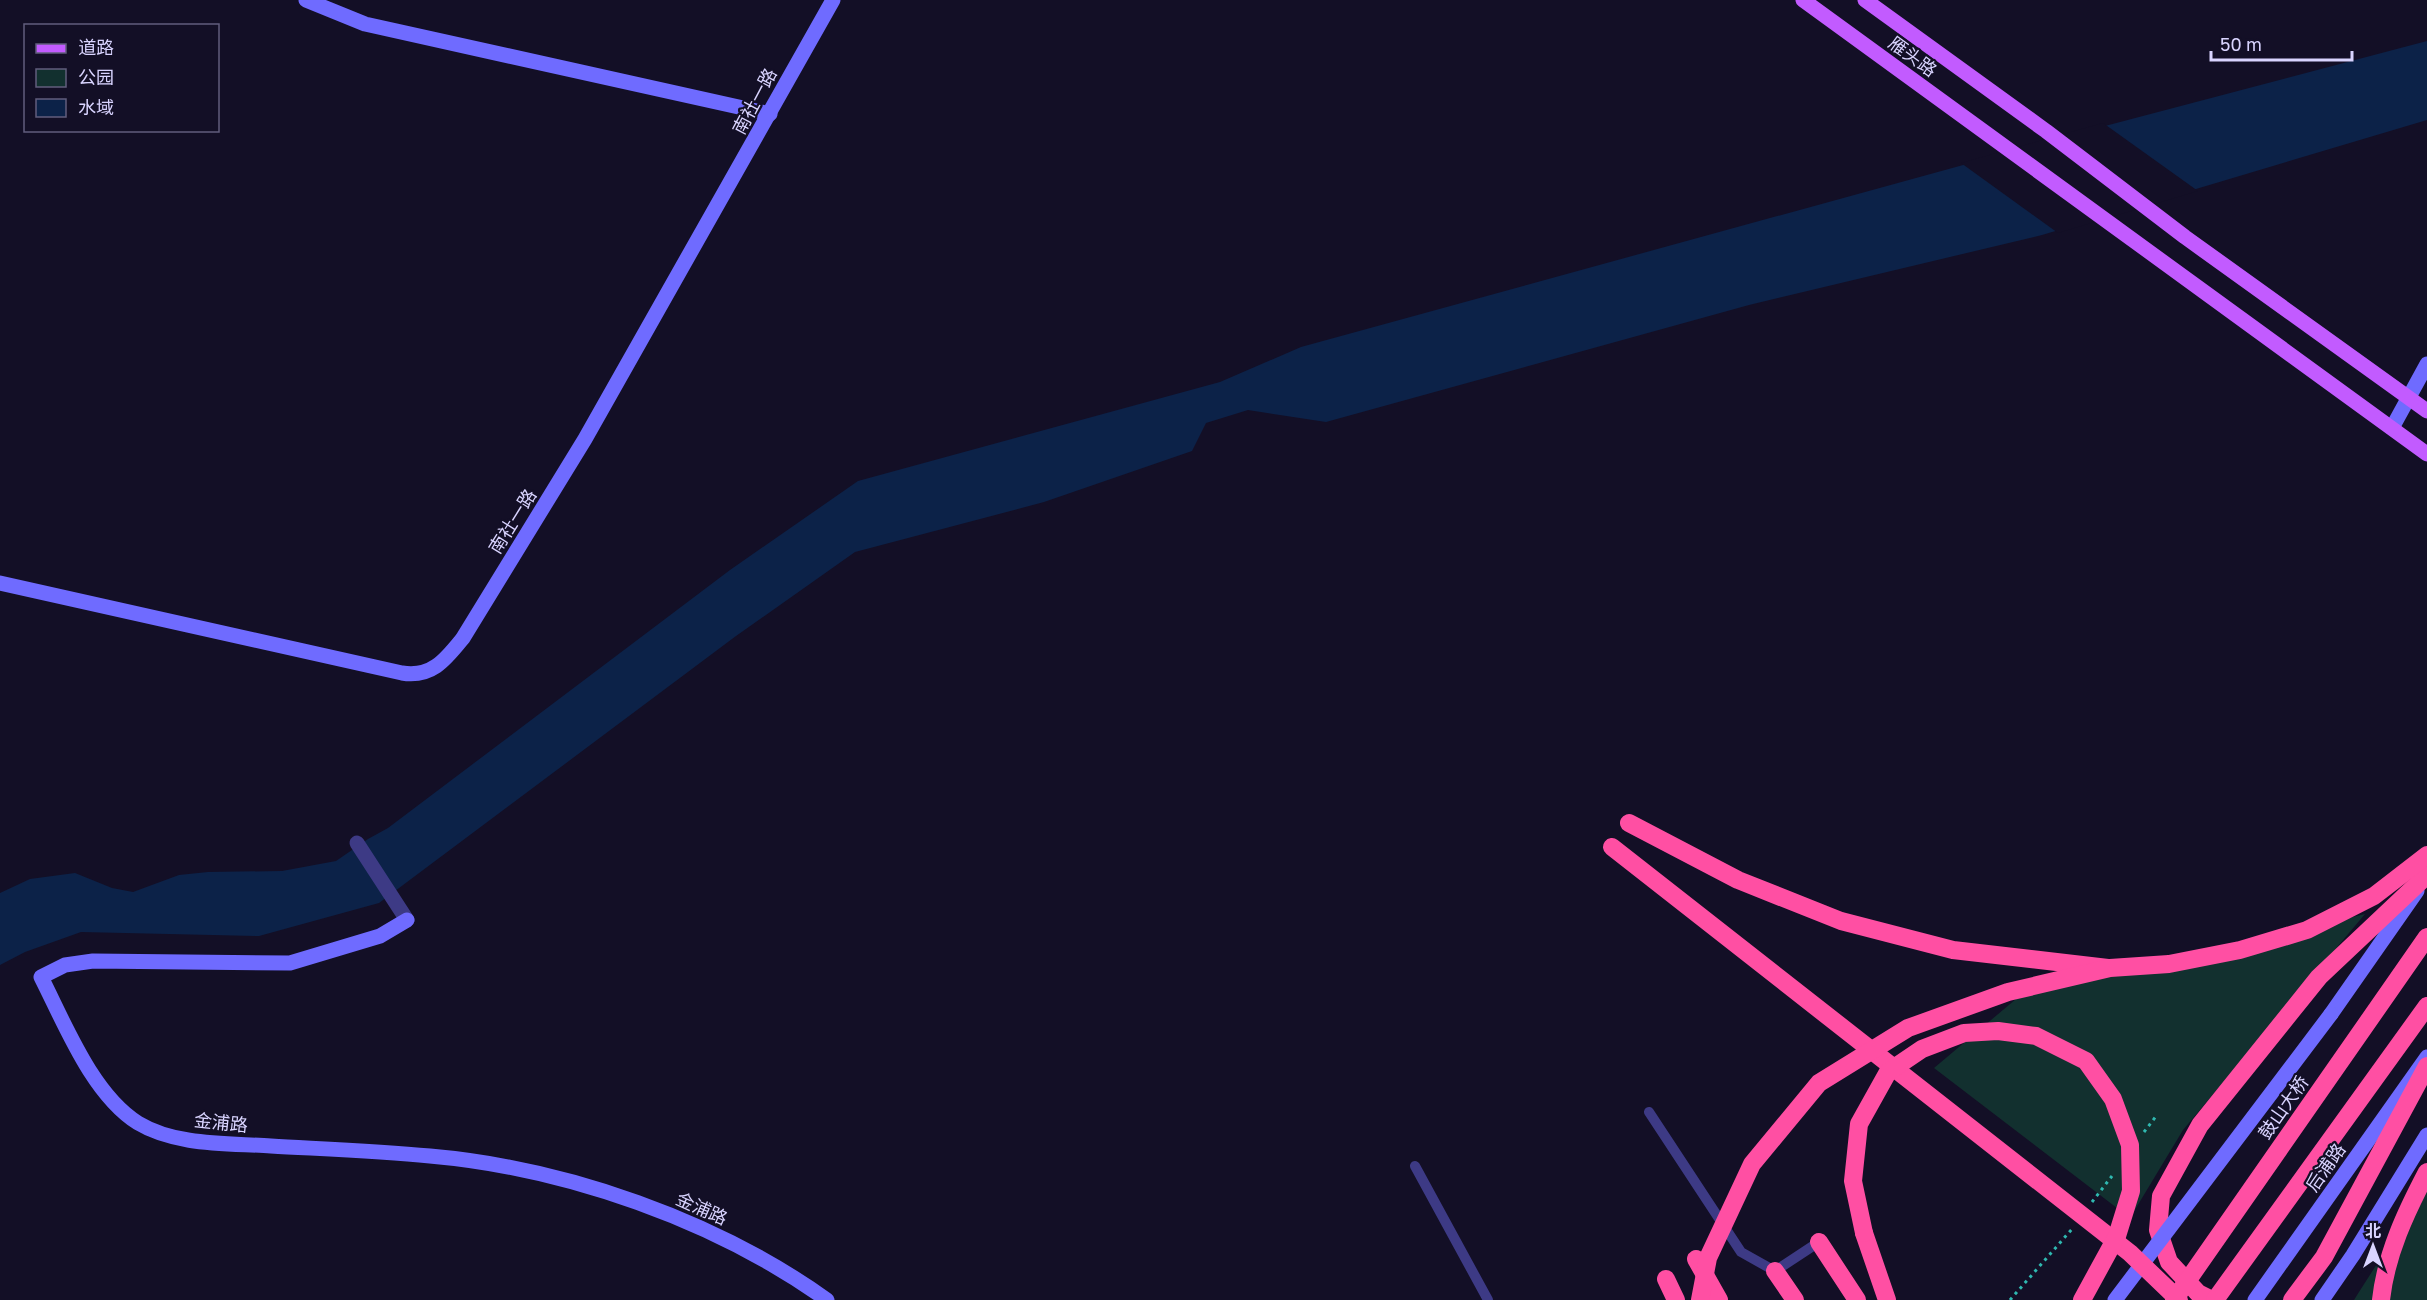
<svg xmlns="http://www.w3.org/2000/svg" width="2427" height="1300" font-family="'Golos Text','Noto Sans SC',sans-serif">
<rect width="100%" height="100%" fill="#130f26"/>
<!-- green -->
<g fill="#12302f">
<polygon points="2365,914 2183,1130 2130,1218 1934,1068 2016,999 2116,973"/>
<polygon points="2427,1186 2427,1300 2354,1300 2359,1292"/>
</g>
<!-- water -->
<polygon fill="#0c2248" points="2427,41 2427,120 2042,235 1749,305 1326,422 1248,410 1206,423 1192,451 1044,502 855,552 736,636 379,903 259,936 81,932 25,952 0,965 0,893 30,879 75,873 112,888 133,892 179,875 208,872 282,871 336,861 368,839 388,828 730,570 858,481 1220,382 1301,347 2105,126"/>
<!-- pier -->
<polygon fill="#130f26" points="2103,123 2198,191 2058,233 1961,163"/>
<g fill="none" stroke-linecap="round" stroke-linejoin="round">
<!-- path -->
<g stroke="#2fb8b0" stroke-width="3" stroke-dasharray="3 4.5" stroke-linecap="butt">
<polyline points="2144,1132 2157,1115"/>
<polyline points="2092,1202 2112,1176"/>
<polyline points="2010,1300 2072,1229"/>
</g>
<!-- lane -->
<g stroke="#3d3a85" stroke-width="10">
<polyline points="1649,1112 1741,1252 1775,1271 1819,1242"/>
<polyline points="1415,1166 1488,1300"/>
</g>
<!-- street -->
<polyline stroke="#3d3a85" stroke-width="15" points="357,843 407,920"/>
<!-- secondary -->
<g stroke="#6f6bff" stroke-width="15">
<polyline points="306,0 365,24 770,114"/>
<polyline points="2392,428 2427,364"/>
<path d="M 0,583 L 402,673 C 432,678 446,659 463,638 L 585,439 L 833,0"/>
<path d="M 407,920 L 380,936 L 290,963 L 93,961 L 65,965 L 41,977 C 65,1024 92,1094 138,1123 C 176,1146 228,1143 271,1146 C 324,1149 377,1151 430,1156 C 566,1168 715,1220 827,1300"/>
<polyline points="2331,1014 2417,891"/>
<polyline points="2255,1300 2427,1057"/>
<polyline points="2322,1300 2353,1255 2427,1135"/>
</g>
<!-- primary -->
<g stroke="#c25bff" stroke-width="15">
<polyline points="1803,0 2427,454"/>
<polyline points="1865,0 2046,131 2185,237 2427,411"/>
</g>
<!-- highway -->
<g stroke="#ff4fa3" stroke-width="18">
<polyline points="1629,823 1738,880 1841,921 1953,950 2108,968"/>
<polyline points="1864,1233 1887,1300"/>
<polyline points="1819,1242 1857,1300"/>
<polyline points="1696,1259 1719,1300"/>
<polyline points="1775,1271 1795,1300"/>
<polyline points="1666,1279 1676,1300"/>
<polyline points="2212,1300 2198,1293 2169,1262 2158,1230 2161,1196 2200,1125 2319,977 2427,875"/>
<polyline points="2215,1300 2427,1006"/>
<polyline points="2292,1300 2324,1257 2427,1066"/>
</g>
<!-- secondary-bridge -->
<polyline stroke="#6f6bff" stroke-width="15" points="2115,1300 2331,1014"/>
<!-- highway-bridge -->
<g stroke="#ff4fa3" stroke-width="18">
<polyline points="1612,847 2130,1253 2179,1300"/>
<polyline points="1864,1233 1853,1181 1859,1124 1888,1072 1922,1049 1964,1033 1998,1031 2036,1036 2086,1061 2113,1099 2130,1145 2131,1191 2117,1236 2082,1300"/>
<polyline points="1700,1300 1708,1258 1752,1164 1819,1083 1908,1028 2008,992 2110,968 2169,964 2240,950 2307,930 2374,896 2427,855"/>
<polyline points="2174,1300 2427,937"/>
<path d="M 2381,1300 C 2386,1254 2406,1212 2427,1172"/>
</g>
</g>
<g text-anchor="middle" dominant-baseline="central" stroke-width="4.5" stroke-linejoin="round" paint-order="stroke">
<!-- street labels -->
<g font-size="18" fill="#d9d4ff" stroke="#130f26">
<text transform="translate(1913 56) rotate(36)">雁头路</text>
<text transform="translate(754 101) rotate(-62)">南社一路</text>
<text transform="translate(512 521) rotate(-58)">南社一路</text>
<text transform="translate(2283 1107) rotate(-55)">鼓山大桥</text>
<text transform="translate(221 1122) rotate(6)">金浦路</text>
<text transform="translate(2325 1167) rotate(-55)">后浦路</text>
<text transform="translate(702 1208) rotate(24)">金浦路</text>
</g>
</g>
<!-- legend -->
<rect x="24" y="24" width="195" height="108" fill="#130f26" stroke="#625e7d" stroke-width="1.5"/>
<rect x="36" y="44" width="30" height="9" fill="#c25bff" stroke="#625e7d" stroke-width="1.5"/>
<text x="78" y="54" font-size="18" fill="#d9d4ff">道路</text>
<rect x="36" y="69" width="30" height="18" fill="#12302f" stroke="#625e7d" stroke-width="1.5"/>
<text x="78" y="84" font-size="18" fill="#d9d4ff">公园</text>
<rect x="36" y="99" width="30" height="18" fill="#0c2248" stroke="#625e7d" stroke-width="1.5"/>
<text x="78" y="114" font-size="18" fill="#d9d4ff">水域</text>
<!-- north arrow -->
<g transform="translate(2373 1246)" stroke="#130f26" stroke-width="4.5" paint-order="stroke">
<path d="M0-4.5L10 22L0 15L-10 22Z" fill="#d9d4ff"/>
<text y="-9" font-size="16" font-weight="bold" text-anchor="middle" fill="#d9d4ff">北</text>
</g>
<!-- scale -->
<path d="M2211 51v9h141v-9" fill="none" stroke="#d9d4ff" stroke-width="3"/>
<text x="2220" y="51" font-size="18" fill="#d9d4ff" stroke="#130f26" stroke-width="4.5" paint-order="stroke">50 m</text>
</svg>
